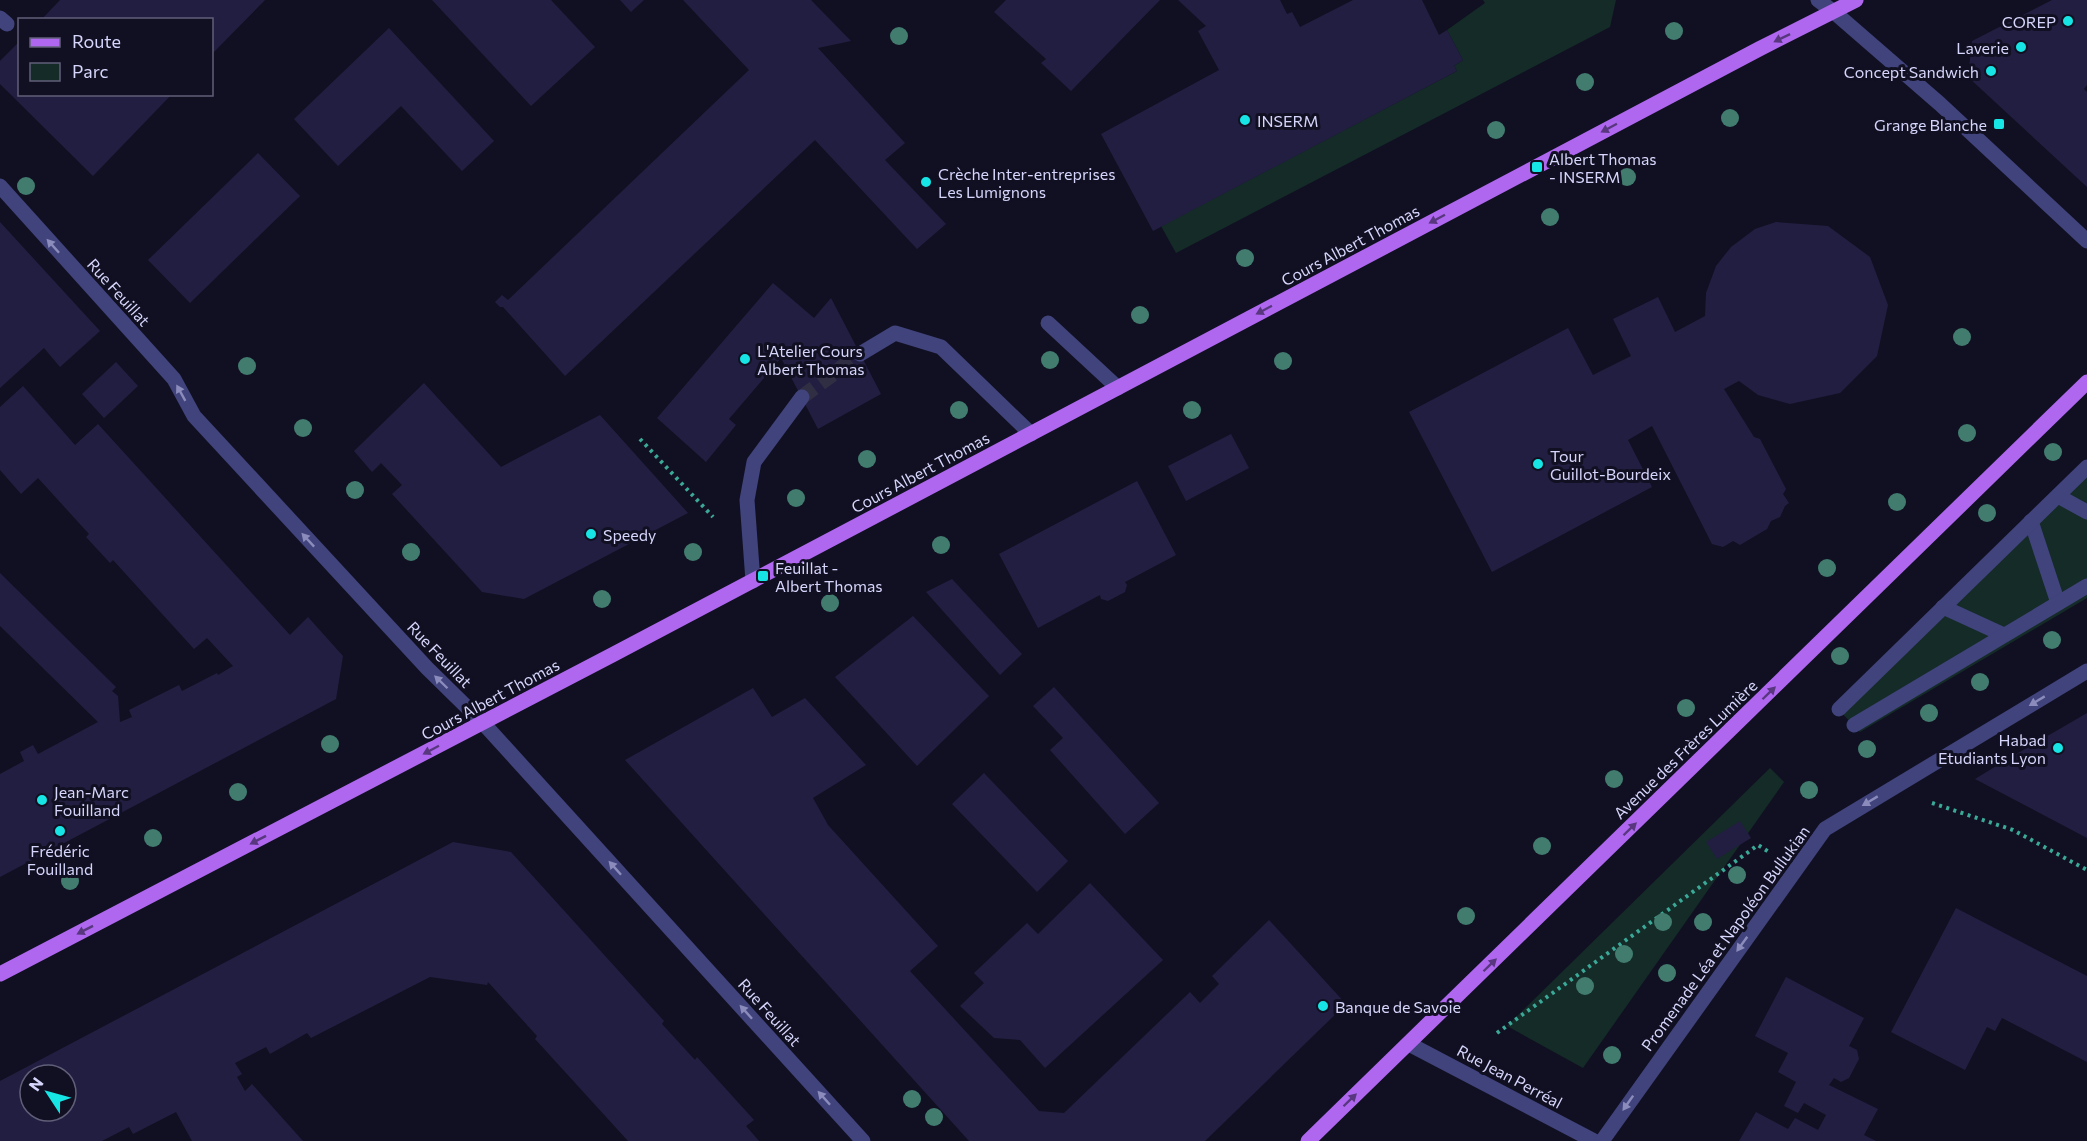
<svg xmlns="http://www.w3.org/2000/svg" width="2087" height="1141" font-family="Commissioner,sans-serif">
<rect width="100%" height="100%" fill="#111022"/>
<!-- green -->
<g fill="#142b28">
<polygon points="1483,0 1616,0 1610,27 1176,253 1161,226 1457,71 1454,66 1463,60 1447,30 1485,3"/>
<polygon points="2087,461 2087,598 1860,732 1835,706"/>
<polygon points="1770,768 1784,782 1583,1068 1507,1026"/>
</g>
<!-- building -->
<g fill="#221e41" fill-rule="evenodd">
<polygon points="60,0 265,0 212,54 212,20 41,20"/>
<polygon points="432,0 551,0 595,47 531,106"/>
<polygon points="620,0 644,0 631,12"/>
<polygon points="683,0 811,0 851,41 818,48 905,143 885,160 946,224 917,249 815,140 565,376 503,307 500,307 495,302 502,295 508,300 749,70"/>
<polygon points="1006,0 1160,0 1071,91 1041,63 1046,59 994,12"/>
<polygon points="1178,0 1280,0 1287,14 1292,12 1300,27 1353,0 1422,0 1439,35 1447,30 1463,60 1454,66 1457,71 1153,231 1101,134 1219,70 1198,31 1206,26"/>
<polygon points="2052,0 2087,0 2087,85 2084,89 2087,92 2087,187 1968,77 1972,41"/>
<polygon points="389,28 494,141 462,171 401,106 338,166 294,119"/>
<polygon points="20,41 20,94 172,94 93,176 0,84 0,61"/>
<polygon points="258,153 300,196 190,303 148,260"/>
<polygon points="0,222 100,331 60,367 44,348 0,388"/>
<polygon points="1776,222 1828,226 1870,257 1888,305 1877,356 1840,393 1790,404 1758,395 1739,381 1724,389 1754,437 1760,439 1786,489 1783,494 1789,503 1785,506 1780,517 1771,521 1767,529 1740,545 1733,541 1723,547 1712,544 1652,426 1628,440 1652,487 1492,572 1409,412 1568,328 1593,375 1631,356 1613,319 1658,297 1675,332 1705,316 1706,293 1716,266 1731,247 1755,229"/>
<polygon points="773,283 814,318 831,298 881,394 818,429 781,358 729,419 736,425 706,462 657,418"/>
<polygon points="116,362 138,386 104,418 82,394"/>
<polygon points="424,383 501,467 600,415 688,513 524,599 482,592 392,494 402,485 381,463 372,472 354,451"/>
<polygon points="23,386 75,445 98,424 290,635 308,617 343,656 336,699 0,877 0,774 24,761 20,752 33,745 38,754 98,722 0,626 0,573 116,687 112,691 118,696 120,722 132,717 129,710 179,685 182,691 217,673 218,675 233,666 207,638 194,649 113,560 110,563 86,537 89,534 38,478 21,494 0,470 0,407"/>
<polygon points="1231,434 1249,468 1186,501 1168,466"/>
<polygon points="1137,481 1176,555 1125,582 1127,585 1125,592 1108,601 1101,599 1100,595 1038,628 999,554"/>
<polygon points="952,579 1022,654 1000,675 926,592"/>
<polygon points="913,616 989,696 917,766 835,677"/>
<polygon points="1054,687 1159,803 1125,834 1050,750 1063,738 1033,706"/>
<polygon points="753,688 772,717 805,698 866,765 813,798 828,825 938,946 910,971 1039,1111 1064,1113 1190,992 1200,1003 1219,984 1212,976 1269,920 1346,1004 1205,1141 969,1141 625,760"/>
<polygon points="2087,713 2087,838 1975,779 2006,760"/>
<polygon points="984,773 1068,861 1037,892 952,804"/>
<polygon points="1740,821 1751,838 1717,859 1706,842"/>
<path d="M 453,842 L 511,852 L 664,1021 L 662,1024 L 695,1060 L 697,1057 L 754,1120 L 746,1126 L 759,1141 L 628,1141 L 535,1039 L 537,1036 L 488,982 L 487,985 L 430,977 L 311,1038 L 307,1033 L 270,1054 L 266,1047 L 235,1063 L 242,1074 L 237,1077 L 245,1091 L 252,1084 L 303,1141 L 192,1141 L 176,1112 L 133,1134 L 129,1127 L 102,1141 L 0,1141 L 0,1081 ZM 30,1075 L 66,1075 L 66,1111 L 30,1111 Z"/>
<polygon points="1090,883 1163,960 1045,1068 1020,1040 994,1038 960,1006 984,983 974,973 1027,923 1038,934"/>
<polygon points="1956,908 2087,976 2087,1062 2002,1018 1995,1031 1987,1027 1965,1070 1891,1032"/>
<polygon points="1786,977 1864,1018 1849,1046 1857,1050 1859,1059 1849,1078 1841,1082 1834,1078 1829,1085 1878,1109 1864,1135 1876,1141 1739,1141 1756,1112 1788,1129 1795,1118 1818,1130 1826,1115 1804,1103 1798,1113 1784,1106 1796,1082 1778,1072 1788,1053 1755,1036"/>
</g>
<g fill="none" stroke-linecap="round" stroke-linejoin="round">
<!-- minor-tunnel -->
<polyline stroke="#2f2e43" stroke-width="15" stroke-dasharray="15 8" stroke-linecap="butt" points="802,397 860,354"/>
<!-- path -->
<g stroke="#3ba998" stroke-width="4" stroke-dasharray="3 4.5" stroke-linecap="butt">
<polyline points="640,439 713,517"/>
<polyline points="1932,803 2013,830 2087,870"/>
<polyline points="1497,1033 1758,845 1769,852"/>
</g>
<!-- minor -->
<g stroke="#40437c" stroke-width="15">
<polyline points="1818,0 1834,12 1940,104 2087,241"/>
<polyline points="0,18 7,24"/>
<polyline points="0,186 174,379 194,416 427,668 483,723 863,1141"/>
<polyline points="1048,323 1118,388"/>
<polyline points="860,354 895,333 941,347 1031,434"/>
<polyline points="2058,496 2087,512"/>
<polyline points="2031,521 2058,603"/>
<polyline points="753,581 747,500 754,462 802,397"/>
<polyline points="1943,607 2004,635"/>
<polyline points="1839,709 2087,467"/>
<polyline points="1854,725 2087,586"/>
<polyline points="1409,1044 1594,1141"/>
<polyline points="1602,1141 1825,829 2087,671"/>
</g>
<!-- major -->
<g stroke="#af67f0" stroke-width="15">
<polyline points="0,974 614,654 1759,49 1856,0"/>
<polyline points="1308,1141 2087,382"/>
</g>
</g>
<!-- trees -->
<g fill="#417c6f">
<circle cx="1674" cy="31" r="9"/>
<circle cx="899" cy="36" r="9"/>
<circle cx="1585" cy="82" r="9"/>
<circle cx="1730" cy="118" r="9"/>
<circle cx="1496" cy="130" r="9"/>
<circle cx="1627" cy="177" r="9"/>
<circle cx="26" cy="186" r="9"/>
<circle cx="1550" cy="217" r="9"/>
<circle cx="1245" cy="258" r="9"/>
<circle cx="1140" cy="315" r="9"/>
<circle cx="1962" cy="337" r="9"/>
<circle cx="1050" cy="360" r="9"/>
<circle cx="1283" cy="361" r="9"/>
<circle cx="247" cy="366" r="9"/>
<circle cx="959" cy="410" r="9"/>
<circle cx="1192" cy="410" r="9"/>
<circle cx="303" cy="428" r="9"/>
<circle cx="1967" cy="433" r="9"/>
<circle cx="2053" cy="452" r="9"/>
<circle cx="867" cy="459" r="9"/>
<circle cx="355" cy="490" r="9"/>
<circle cx="796" cy="498" r="9"/>
<circle cx="1897" cy="502" r="9"/>
<circle cx="1987" cy="513" r="9"/>
<circle cx="941" cy="545" r="9"/>
<circle cx="411" cy="552" r="9"/>
<circle cx="693" cy="552" r="9"/>
<circle cx="1827" cy="568" r="9"/>
<circle cx="602" cy="599" r="9"/>
<circle cx="830" cy="603" r="9"/>
<circle cx="2052" cy="640" r="9"/>
<circle cx="1840" cy="656" r="9"/>
<circle cx="1980" cy="682" r="9"/>
<circle cx="1686" cy="708" r="9"/>
<circle cx="1929" cy="713" r="9"/>
<circle cx="330" cy="744" r="9"/>
<circle cx="1867" cy="749" r="9"/>
<circle cx="1614" cy="779" r="9"/>
<circle cx="1809" cy="790" r="9"/>
<circle cx="238" cy="792" r="9"/>
<circle cx="153" cy="838" r="9"/>
<circle cx="1542" cy="846" r="9"/>
<circle cx="1737" cy="875" r="9"/>
<circle cx="70" cy="881" r="9"/>
<circle cx="1466" cy="916" r="9"/>
<circle cx="1663" cy="922" r="9"/>
<circle cx="1703" cy="922" r="9"/>
<circle cx="1624" cy="954" r="9"/>
<circle cx="1667" cy="973" r="9"/>
<circle cx="1585" cy="986" r="9"/>
<circle cx="1612" cy="1055" r="9"/>
<circle cx="912" cy="1099" r="9"/>
<circle cx="934" cy="1117" r="9"/>
</g>
<!-- one-way arrows -->
<defs><path id="oneway-solid" d="M-6-.8H1V-3.2L6.5 0L1 3.2V.8H-6Z" transform="scale(1.5)"/></defs>
<g fill="#58377f">
<use href="#oneway-solid" transform="translate(1782 38) rotate(154)"/>
<use href="#oneway-solid" transform="translate(1609 128) rotate(152)"/>
<use href="#oneway-solid" transform="translate(1437 219) rotate(152)"/>
<use href="#oneway-solid" transform="translate(1264 310) rotate(152)"/>
<use href="#oneway-solid" transform="translate(1769 693) rotate(-44)"/>
<use href="#oneway-solid" transform="translate(431 750) rotate(152)"/>
<use href="#oneway-solid" transform="translate(1630 829) rotate(-44)"/>
<use href="#oneway-solid" transform="translate(258 840) rotate(153)"/>
<use href="#oneway-solid" transform="translate(85 930) rotate(153)"/>
<use href="#oneway-solid" transform="translate(1490 965) rotate(-44)"/>
<use href="#oneway-solid" transform="translate(1350 1100) rotate(-44)"/>
</g>
<g fill="#8b8cbc">
<use href="#oneway-solid" transform="translate(53 246) rotate(-132)"/>
<use href="#oneway-solid" transform="translate(181 393) rotate(-119)"/>
<use href="#oneway-solid" transform="translate(308 540) rotate(-133)"/>
<use href="#oneway-solid" transform="translate(441 682) rotate(-136)"/>
<use href="#oneway-solid" transform="translate(2037 701) rotate(149)"/>
<use href="#oneway-solid" transform="translate(1870 801) rotate(149)"/>
<use href="#oneway-solid" transform="translate(615 868) rotate(-132)"/>
<use href="#oneway-solid" transform="translate(1742 944) rotate(126)"/>
<use href="#oneway-solid" transform="translate(746 1012) rotate(-132)"/>
<use href="#oneway-solid" transform="translate(824 1098) rotate(-132)"/>
<use href="#oneway-solid" transform="translate(1628 1103) rotate(125)"/>
</g>
<!-- markers -->
<g fill="#17e5e5" stroke="#111022" stroke-width="2">
<circle cx="2068" cy="21" r="6"/>
<circle cx="2021" cy="47" r="6"/>
<circle cx="1991" cy="71" r="6"/>
<circle cx="1245" cy="120" r="6"/>
<rect x="1993" y="118" width="12" height="12" rx="3"/>
<rect x="1531" y="161" width="12" height="12" rx="3"/>
<circle cx="926" cy="182" r="6"/>
<circle cx="745" cy="359" r="6"/>
<circle cx="1538" cy="464" r="6"/>
<circle cx="591" cy="534" r="6"/>
<rect x="757" y="570" width="12" height="12" rx="3"/>
<circle cx="2058" cy="748" r="6"/>
<circle cx="42" cy="800" r="6"/>
<circle cx="60" cy="831" r="6"/>
<circle cx="1323" cy="1006" r="6"/>
</g>
<g text-anchor="middle" dominant-baseline="central" stroke-width="6" stroke-linejoin="round" paint-order="stroke">
<!-- poi labels -->
<g font-size="16" fill="#d6d5fb" stroke="#111022" text-anchor="start">
<text x="2056" y="21" text-anchor="end">COREP</text>
<text x="2009" y="47" text-anchor="end">Laverie</text>
<text x="1979" y="71" text-anchor="end">Concept Sandwich</text>
<text x="1257" y="120">INSERM</text>
<text x="1987" y="124" text-anchor="end">Grange Blanche</text>
<text x="1549" y="158">Albert Thomas<tspan x="1549" dy="18">- INSERM</tspan></text>
<text x="938" y="173">Crèche Inter-entreprises<tspan x="938" dy="18">Les Lumignons</tspan></text>
<text x="757" y="350">L'Atelier Cours<tspan x="757" dy="18">Albert Thomas</tspan></text>
<text x="1550" y="455">Tour<tspan x="1550" dy="18">Guillot-Bourdeix</tspan></text>
<text x="603" y="534">Speedy</text>
<text x="775" y="567">Feuillat -<tspan x="775" dy="18">Albert Thomas</tspan></text>
<text x="2046" y="739" text-anchor="end">Habad<tspan x="2046" dy="18">Etudiants Lyon</tspan></text>
<text x="54" y="791">Jean-Marc<tspan x="54" dy="18">Fouilland</tspan></text>
<text x="60" y="850" text-anchor="middle">Frédéric<tspan x="60" dy="18">Fouilland</tspan></text>
<text x="1335" y="1006">Banque de Savoie</text>
</g>
<!-- street labels -->
<g font-size="16" fill="#d6d5fb" stroke="#111022">
<text transform="translate(1350 245) rotate(-28)">Cours Albert Thomas</text>
<text transform="translate(119 292) rotate(48)">Rue Feuillat</text>
<text transform="translate(920 472) rotate(-28)">Cours Albert Thomas</text>
<text transform="translate(440 654) rotate(46)">Rue Feuillat</text>
<text transform="translate(490 699) rotate(-28)">Cours Albert Thomas</text>
<text transform="translate(1685 749) rotate(-44)">Avenue des Frères Lumière</text>
<text transform="translate(1725 938) rotate(-54)">Promenade Léa et Napoléon Bullukian</text>
<text transform="translate(770 1012) rotate(48)">Rue Feuillat</text>
<text transform="translate(1510 1076) rotate(28)">Rue Jean Perréal</text>
</g>
</g>
<!-- legend -->
<rect x="18" y="18" width="195" height="78" fill="#111022" stroke="#605f79" stroke-width="1.5"/>
<rect x="30" y="38" width="30" height="9" fill="#af67f0" stroke="#605f79" stroke-width="1.5"/>
<text x="72" y="48" font-size="18" fill="#d6d5fb">Route</text>
<rect x="30" y="63" width="30" height="18" fill="#142b28" stroke="#605f79" stroke-width="1.5"/>
<text x="72" y="78" font-size="18" fill="#d6d5fb">Parc</text>
<!-- north arrow -->
<g transform="translate(48 1093) rotate(306)"><circle r="28" fill="#111022" stroke="#605f79" stroke-width="1.5"/>
<path d="M0-4.5L10 22L0 15L-10 22Z" fill="#17e5e5"/>
<text y="-9" font-size="16" font-weight="bold" text-anchor="middle" fill="#d6d5fb">N</text>
</g>
</svg>
